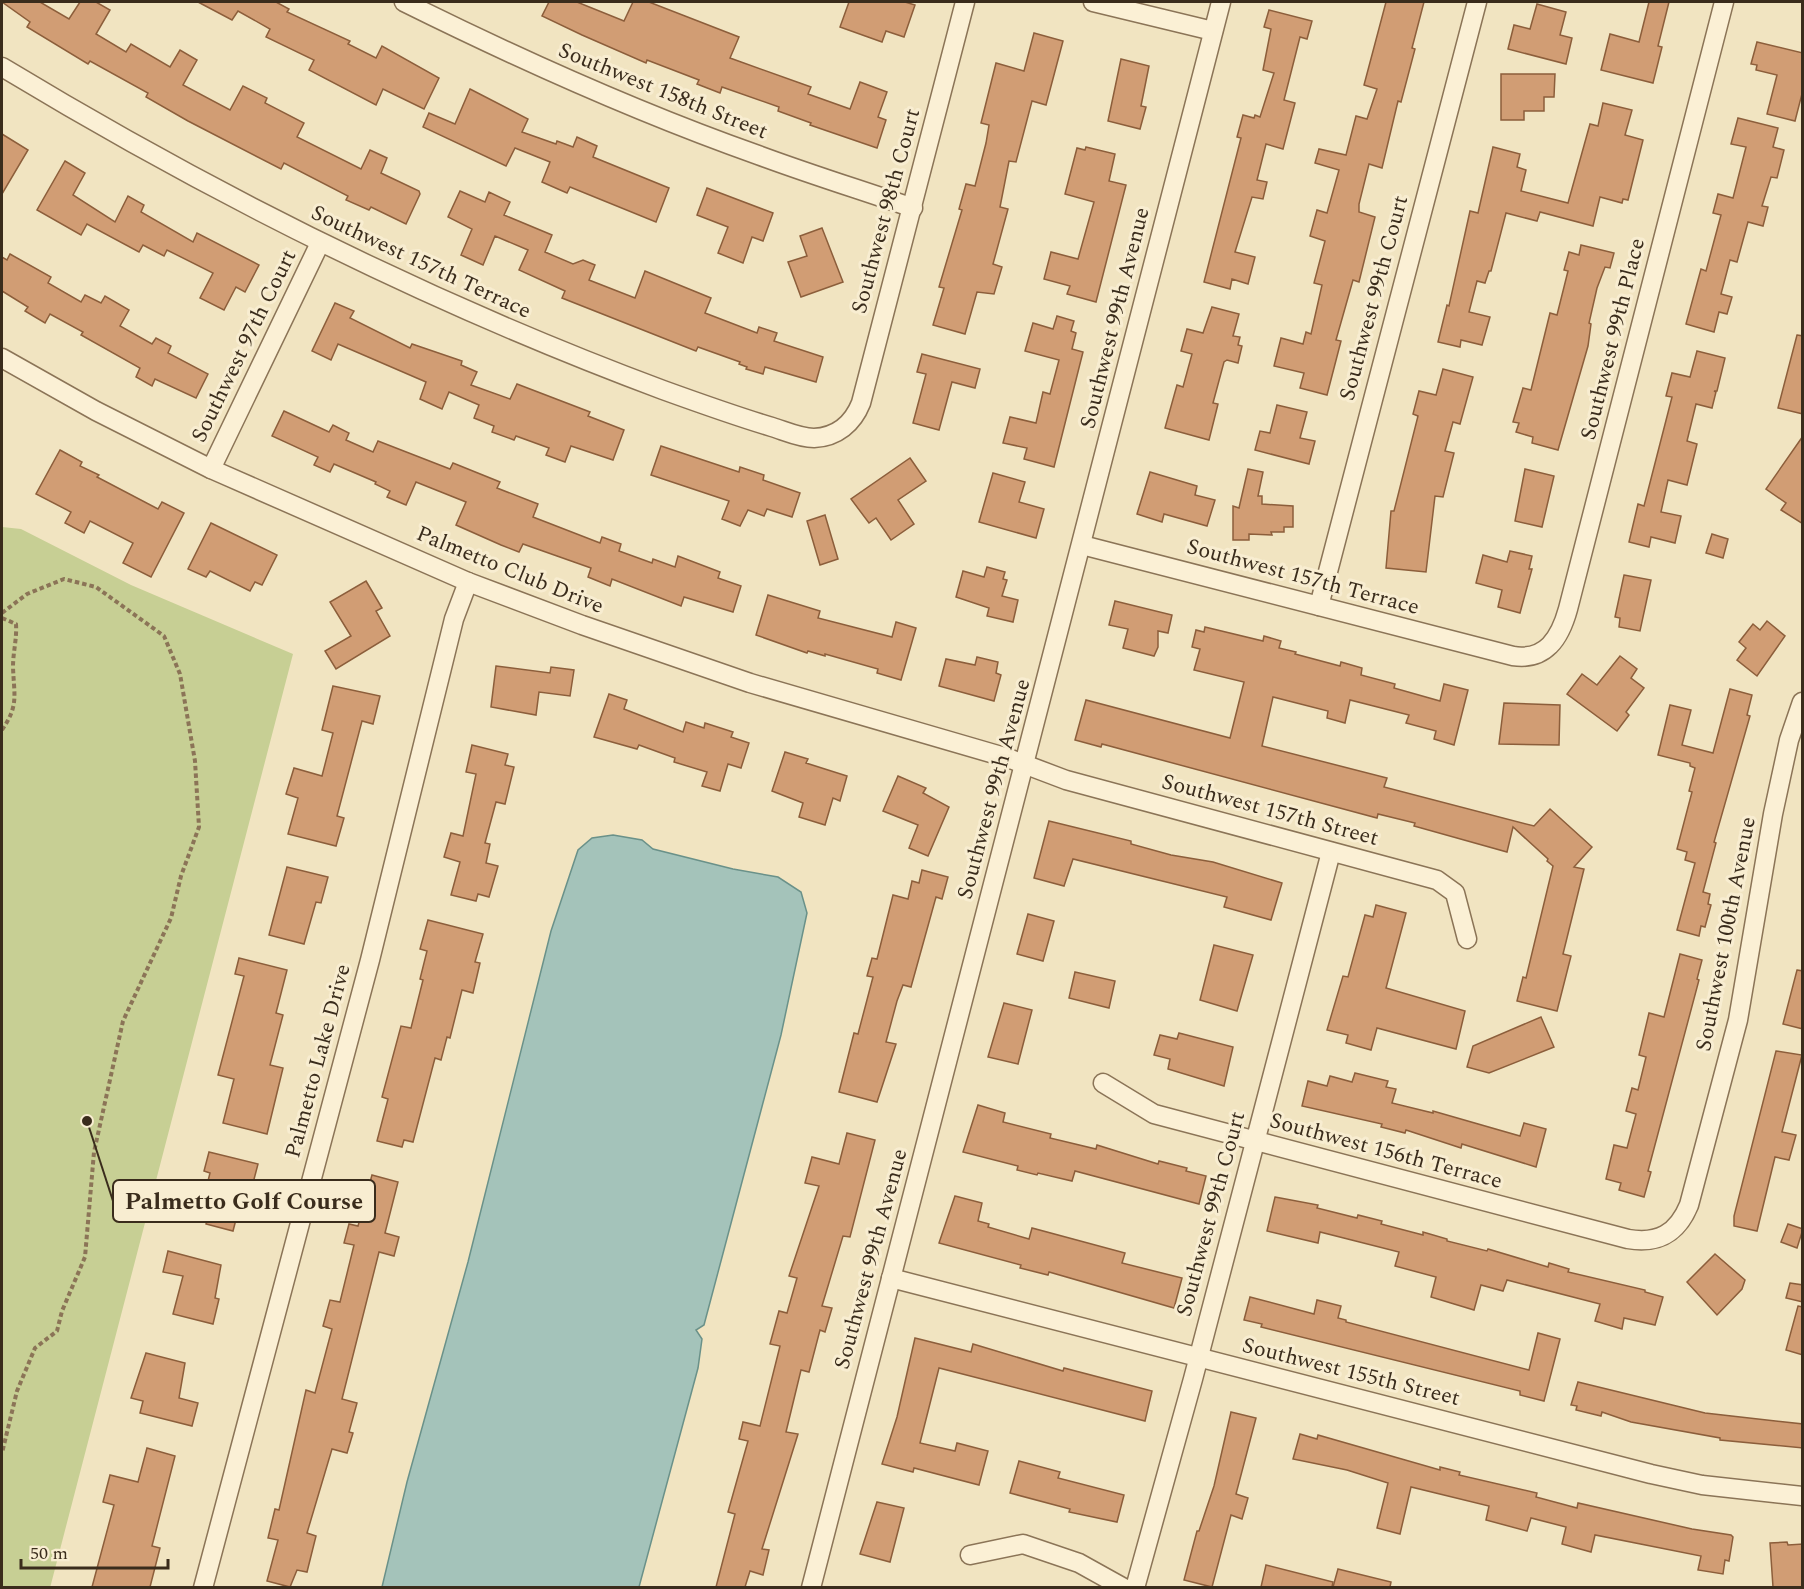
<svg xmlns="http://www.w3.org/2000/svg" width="1804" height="1589" font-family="Spectral,serif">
<rect width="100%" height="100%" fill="#f1e4c1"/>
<!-- green -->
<polygon fill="#c7cf94" points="2,527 21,529 131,585 293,654 50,1588 2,1587"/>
<!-- water -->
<polygon fill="#a4c3ba" stroke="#6a9189" stroke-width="1.5" points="613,835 642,840 653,849 733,869 778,877 801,892 807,913 781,1035 704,1325 696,1330 702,1339 698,1368 639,1587 382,1587 407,1482 468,1262 551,931 578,850 592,838"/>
<!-- building -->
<g fill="#d19d74" stroke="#8c5e3b" stroke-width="1.5">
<polygon points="2,2 40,2 69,19 80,2 96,2 110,10 96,34 126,52 131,44 170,67 180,50 197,60 183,85 230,110 243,86 267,98 265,103 304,123 297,137 361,169 370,150 387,158 381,173 419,191 420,194 406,224 371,207 369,210 346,200 348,196 284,163 281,169 188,121 146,97 148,93 90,61 88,64 27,27 30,22"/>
<polygon points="198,2 276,2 289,9 287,12 350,41 348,44 376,58 382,46 439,78 424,109 383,89 376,105 309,70 314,60 266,37 270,29 238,11 232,20"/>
<polygon points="549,2 577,2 624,21 633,2 649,2 739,37 730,58 811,87 808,94 850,109 860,82 887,92 878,117 886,120 877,148 810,125 811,123 778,111 779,107 722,87 720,93 697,84 699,80 647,60 646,63 582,35 542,16"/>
<polygon points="849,2 905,2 915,5 904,37 886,31 882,42 840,27"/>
<polygon points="1386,2 1424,2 1412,48 1415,49 1401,102 1398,101 1382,168 1369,164 1359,204 1359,212 1375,217 1359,282 1353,280 1336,340 1341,341 1327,395 1300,388 1304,373 1274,366 1281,338 1303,344 1306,332 1311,334 1322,285 1314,283 1325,241 1310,236 1317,210 1327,213 1339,170 1315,163 1319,149 1346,155 1356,116 1367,119 1377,89 1364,85"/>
<polygon points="1649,2 1669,2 1658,46 1662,47 1653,83 1601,70 1610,34 1639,42"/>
<polygon points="1537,4 1566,12 1560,35 1572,38 1566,64 1508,49 1514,25 1530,29"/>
<polygon points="1269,10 1312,21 1307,39 1300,37 1284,100 1295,103 1283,149 1266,144 1257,180 1267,182 1263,199 1252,197 1235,252 1255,257 1248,284 1232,279 1230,289 1204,282 1241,138 1237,137 1243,115 1254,118 1255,115 1260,117 1274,73 1263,70 1271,29 1264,27"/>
<polygon points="1034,33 1063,41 1046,105 1032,101 1016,162 1009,161 1000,207 1008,209 993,264 1002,267 994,294 977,292 965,334 933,325 944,288 939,287 962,210 959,209 966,184 975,186 986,143 989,125 981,123 996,63 1024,71"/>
<polygon points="1757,42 1803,53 1803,90 1795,121 1767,114 1777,75 1756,70 1757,65 1751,64"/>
<polygon points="1121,59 1149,66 1141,106 1146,107 1140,129 1108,121"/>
<polygon points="1501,74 1555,74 1554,97 1544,97 1544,111 1524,111 1524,120 1501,120"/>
<polygon points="470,89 528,119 522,132 556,144 557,141 573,147 577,137 597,146 593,157 669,188 656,222 570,187 567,193 542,182 550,162 515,148 506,166 423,127 429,113 455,124"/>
<polygon points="1603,103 1632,110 1625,135 1643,140 1628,200 1623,199 1622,203 1600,197 1593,226 1540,212 1537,221 1506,213 1491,271 1489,271 1485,283 1477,281 1469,312 1490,317 1482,345 1461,340 1460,347 1438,342 1447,305 1449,306 1470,211 1478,213 1493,147 1520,154 1517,167 1526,170 1521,191 1568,203 1590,124 1598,126"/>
<polygon points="1738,118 1778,128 1773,147 1784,150 1777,178 1771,177 1762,206 1768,207 1763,226 1748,222 1737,262 1730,260 1721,294 1732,297 1727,314 1719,312 1714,332 1686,324 1701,269 1706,271 1721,215 1713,213 1718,194 1733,198 1746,147 1731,144"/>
<polygon points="2,134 28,150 2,194"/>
<polygon points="1086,147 1115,154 1109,181 1126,185 1096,302 1067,294 1070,286 1044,279 1051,252 1078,259 1094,202 1065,194 1077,148 1085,150"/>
<polygon points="65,161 85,173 73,195 115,222 128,196 144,205 141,212 193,242 197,233 259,265 245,292 236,287 224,310 200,298 213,273 167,250 164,256 143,245 139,252 87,224 81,235 37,210"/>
<polygon points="707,188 773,213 763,241 752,237 743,263 718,253 728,227 697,215"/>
<polygon points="460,191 485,202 489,192 510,202 504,215 552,235 545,252 573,264 583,260 595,265 589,280 635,298 645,271 711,298 705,313 757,333 759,327 777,333 774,341 823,357 816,382 765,367 763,374 746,369 747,367 739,364 740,362 698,347 696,351 562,298 565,291 519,270 528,250 495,236 483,265 461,255 472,229 448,217"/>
<polygon points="822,228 843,282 801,297 788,262 807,256 800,236"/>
<polygon points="1581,245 1614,253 1610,268 1605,267 1597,288 1589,323 1591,324 1588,346 1558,450 1532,443 1533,437 1516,432 1519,423 1513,422 1523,388 1531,390 1550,313 1557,315 1568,271 1564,270 1569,252 1579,255"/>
<polygon points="10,254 51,277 48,283 81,302 85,295 101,303 105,296 129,310 120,326 152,344 156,338 171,346 168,353 208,374 196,398 155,379 152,386 136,377 140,368 81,335 83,332 50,314 45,323 25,311 28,307 2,291 2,257 7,260"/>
<polygon points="335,303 354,311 350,318 410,348 412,344 462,361 461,365 477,372 471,385 510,399 517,384 590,412 588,416 624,430 613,460 571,446 565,462 546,455 549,448 516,436 514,440 492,432 494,426 474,418 479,405 449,392 442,409 420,399 426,382 338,344 331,360 312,351"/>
<polygon points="1212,307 1239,314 1233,336 1240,337 1238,345 1242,346 1238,363 1227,360 1224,362 1213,403 1218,404 1209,440 1165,428 1177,385 1183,387 1192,354 1181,351 1187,329 1203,333"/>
<polygon points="1057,316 1074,321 1071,331 1076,333 1072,349 1083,352 1054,467 1024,459 1027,448 1003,443 1010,417 1036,423 1043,392 1050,394 1059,360 1025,351 1033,323 1053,329"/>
<polygon points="1797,335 1803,336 1803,414 1778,408"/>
<polygon points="1697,351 1725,358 1717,391 1714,391 1716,392 1712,408 1696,404 1687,441 1697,444 1687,485 1668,480 1661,512 1681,516 1675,543 1651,537 1649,547 1629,542 1638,504 1644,506 1672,397 1666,396 1672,373 1690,377"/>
<polygon points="922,354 980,369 975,388 952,382 939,430 913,423 926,374 917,372"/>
<polygon points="1443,369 1473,377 1460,424 1453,422 1445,451 1454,453 1443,497 1435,496 1426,572 1386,568 1391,511 1394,511 1418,416 1413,414 1419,391 1436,395"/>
<polygon points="1277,405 1307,412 1300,438 1315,441 1309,464 1255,450 1260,431 1270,433"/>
<polygon points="284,411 329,432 333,425 349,433 346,440 373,452 378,441 450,469 453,463 500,482 497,488 538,504 533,517 600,543 602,537 621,544 619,551 652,563 653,559 675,567 678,556 720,572 718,578 741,586 733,612 684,597 681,606 612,579 610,586 588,577 591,568 523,544 519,552 501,545 456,525 466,502 416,482 406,505 387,497 390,491 375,484 376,482 334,464 330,472 314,465 318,457 272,436"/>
<polygon points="1803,436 1803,524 1781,510 1786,503 1766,489"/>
<polygon points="661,446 739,472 740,467 764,475 763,480 800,493 792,517 767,509 764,516 748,510 740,526 722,519 729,501 651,475"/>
<polygon points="60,450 82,462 80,466 99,475 97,477 158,509 162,502 184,513 151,577 123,563 133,543 90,521 84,533 65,523 71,512 36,494"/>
<polygon points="910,458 926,481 898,500 914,524 891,540 876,518 869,523 851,499"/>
<polygon points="1248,469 1263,472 1258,496 1262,496 1262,504 1293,506 1293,527 1284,527 1284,532 1271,532 1272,535 1249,534 1249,540 1233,540 1233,506 1239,508"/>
<polygon points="1525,469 1554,476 1542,527 1515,521"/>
<polygon points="1150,472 1197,486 1195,495 1215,500 1207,526 1164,514 1162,522 1137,514"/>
<polygon points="993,473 1025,482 1019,502 1044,509 1036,538 979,522"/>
<polygon points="825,515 838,559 820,565 807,521"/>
<polygon points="211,523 277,555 262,585 255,582 250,591 210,571 206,577 188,569"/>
<polygon points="1712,534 1728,539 1723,558 1706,553"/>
<polygon points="1510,551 1532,556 1529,569 1532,569 1520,613 1498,607 1502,590 1476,583 1483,555 1507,562"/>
<polygon points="987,567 1005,572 1003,579 1007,580 1002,596 1018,600 1013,622 987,616 989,608 956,597 963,571 984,577"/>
<polygon points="1624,575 1651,580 1640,631 1619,627 1620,618 1615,617"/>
<polygon points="366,581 382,608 376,611 390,636 336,669 325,651 351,636 330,602"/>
<polygon points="768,595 820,611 818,618 892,637 896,622 916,628 901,680 877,673 878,669 825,654 825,656 808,651 807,653 756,635"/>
<polygon points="1115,601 1172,615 1168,633 1158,631 1158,647 1154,656 1123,648 1128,629 1109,625"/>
<polygon points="1767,621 1785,636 1757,676 1737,660 1746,648 1739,642 1753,624 1760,630"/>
<polygon points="1205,627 1263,641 1264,636 1281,641 1279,648 1296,652 1295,654 1340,666 1341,662 1362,668 1361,675 1395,684 1394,688 1440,701 1444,684 1468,690 1454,745 1434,739 1436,731 1406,723 1409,715 1350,700 1345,723 1327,718 1328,711 1273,697 1262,746 1387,778 1384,787 1534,826 1550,809 1592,847 1574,867 1584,869 1563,954 1571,956 1557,1011 1517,1001 1523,977 1526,978 1553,866 1547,861 1548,859 1513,827 1507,852 1414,826 1415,823 1378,814 1377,818 1102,744 1101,747 1075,740 1086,700 1230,738 1244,682 1194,670 1200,649 1192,647 1196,630 1204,632"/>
<polygon points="1620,656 1637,669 1631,678 1644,688 1626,712 1629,715 1617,731 1567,694 1582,674 1597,685"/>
<polygon points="977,657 998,662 996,673 1001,675 994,701 939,686 946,659 975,665"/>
<polygon points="496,666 550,673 551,667 574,670 570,696 539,692 536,715 491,707"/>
<polygon points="333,686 380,696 373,724 362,721 337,816 344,818 336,846 288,834 298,798 286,794 294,768 322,776 333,733 322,730"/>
<polygon points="1730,689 1752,695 1747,715 1750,716 1714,842 1716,843 1703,892 1710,894 1708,904 1711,905 1705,927 1701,926 1699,936 1677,930 1695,863 1685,860 1687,852 1677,849 1692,792 1689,791 1695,768 1690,766 1690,763 1658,755 1670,705 1691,710 1682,745 1713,753"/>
<polygon points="609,694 627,700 624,709 683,732 686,722 704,728 705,723 733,732 731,737 749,743 741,768 728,764 720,791 702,786 707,772 674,762 675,758 639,745 637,749 594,737"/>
<polygon points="1504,703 1560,705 1559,745 1499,744"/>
<polygon points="472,745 508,754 505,765 514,767 505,804 496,802 485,843 490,844 486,863 498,866 489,897 478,894 476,901 451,895 460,862 444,857 451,833 463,836 476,774 466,772"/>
<polygon points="785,752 808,759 806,763 847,776 840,801 833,798 825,825 799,817 803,803 772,791"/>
<polygon points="898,776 926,788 923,793 949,807 928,856 909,848 918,825 883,811"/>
<polygon points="1049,821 1131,841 1131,844 1171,855 1213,862 1282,883 1271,920 1224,907 1227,897 1073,859 1064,886 1034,878"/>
<polygon points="287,867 328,877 321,903 316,902 304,944 269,935"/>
<polygon points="922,870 948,877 942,899 936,897 911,987 903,985 897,1001 886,1042 896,1044 877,1102 839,1092 854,1033 858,1034 873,977 867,976 872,958 877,959 893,895 908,899 912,881 919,883"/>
<polygon points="1376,905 1406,913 1386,988 1465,1011 1456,1049 1377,1028 1371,1050 1346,1043 1348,1035 1327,1030 1343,976 1348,977 1365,915 1373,917"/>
<polygon points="1028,914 1054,921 1043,961 1017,954"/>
<polygon points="428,920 483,934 475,962 480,963 473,993 462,990 450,1038 447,1037 441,1060 435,1058 413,1142 404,1140 402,1147 377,1141 388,1099 382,1097 401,1026 411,1028 423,980 420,979 427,951 420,949"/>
<polygon points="1214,945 1253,955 1237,1011 1200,1000"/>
<polygon points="1680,954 1702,960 1697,979 1699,980 1648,1171 1651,1172 1644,1197 1619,1190 1621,1183 1606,1179 1614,1145 1627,1148 1636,1114 1626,1111 1632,1088 1638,1090 1646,1057 1639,1055 1649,1013 1664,1017"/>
<polygon points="239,958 287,970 276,1013 283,1015 270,1065 283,1068 267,1134 223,1123 234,1079 218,1075 244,976 235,974"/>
<polygon points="1797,970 1803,971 1803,1029 1783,1024"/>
<polygon points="1075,972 1115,981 1109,1008 1069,998"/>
<polygon points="1004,1003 1032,1010 1018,1064 988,1057"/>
<polygon points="1541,1017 1554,1047 1489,1073 1467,1067 1473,1046"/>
<polygon points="1179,1033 1233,1047 1224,1086 1168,1069 1170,1059 1154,1055 1160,1035 1177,1039"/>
<polygon points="1776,1051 1802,1055 1782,1132 1796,1135 1789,1160 1775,1157 1757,1231 1734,1226 1734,1216"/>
<polygon points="1355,1073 1388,1081 1386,1087 1396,1089 1392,1103 1433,1113 1433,1111 1520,1136 1524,1123 1546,1129 1536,1167 1462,1144 1461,1148 1406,1130 1405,1133 1381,1127 1382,1124 1302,1106 1308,1081 1327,1086 1330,1076 1352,1082"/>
<polygon points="978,1105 1005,1113 1003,1122 1051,1134 1050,1138 1096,1149 1097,1145 1158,1164 1159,1161 1187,1168 1186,1171 1206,1176 1199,1204 1075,1171 1072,1181 1038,1173 1037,1175 1017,1170 1018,1166 963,1152"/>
<polygon points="847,1133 875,1140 850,1237 843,1236 822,1306 832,1308 825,1332 820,1330 809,1372 801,1370 786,1432 798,1434 762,1549 769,1550 763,1575 750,1571 745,1587 716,1587 735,1514 728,1512 748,1441 739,1439 743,1422 760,1426 780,1346 770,1344 779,1311 787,1313 797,1278 789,1276 819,1186 805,1183 812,1157 839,1164"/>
<polygon points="209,1152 258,1164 253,1183 246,1181 233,1231 206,1224 212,1199 204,1197 210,1173 204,1171"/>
<polygon points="372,1175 398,1182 385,1233 399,1237 394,1256 379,1252 342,1399 357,1403 349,1432 353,1433 347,1453 332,1449 307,1533 316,1536 307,1572 297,1570 290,1587 267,1581 278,1540 268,1538 275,1509 279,1510 306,1390 315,1393 332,1329 323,1326 330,1300 340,1302 354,1245 344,1243 349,1224 358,1226"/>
<polygon points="955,1196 982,1203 978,1221 989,1224 988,1227 1029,1239 1032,1228 1125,1253 1122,1263 1182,1278 1174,1308 1049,1272 1048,1275 1020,1268 1021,1265 939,1243"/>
<polygon points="1275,1197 1318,1205 1317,1208 1357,1218 1358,1215 1382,1221 1381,1224 1423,1235 1423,1232 1447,1239 1447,1241 1487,1251 1488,1249 1548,1267 1549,1263 1569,1269 1568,1272 1645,1290 1645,1292 1663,1297 1655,1325 1624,1318 1622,1329 1595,1321 1600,1304 1507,1280 1503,1291 1481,1285 1474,1310 1431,1297 1436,1277 1395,1266 1399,1252 1320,1232 1318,1243 1267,1231"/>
<polygon points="1788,1224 1803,1229 1797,1248 1781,1242"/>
<polygon points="168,1251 221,1265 215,1298 219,1299 213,1324 173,1314 183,1276 163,1272"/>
<polygon points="1715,1254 1745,1280 1742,1289 1717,1315 1687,1282"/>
<polygon points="1790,1283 1803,1285 1803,1302 1786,1298"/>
<polygon points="1250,1297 1314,1314 1317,1300 1341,1306 1338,1318 1346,1320 1346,1322 1529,1370 1538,1333 1560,1339 1544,1401 1520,1395 1520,1391 1261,1327 1262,1324 1244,1320"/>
<polygon points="1798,1306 1803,1307 1803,1355 1786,1350"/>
<polygon points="915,1338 971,1352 973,1344 1063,1371 1064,1368 1152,1391 1145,1421 939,1368 920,1443 955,1451 957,1443 988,1451 979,1485 914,1468 913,1472 882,1464 897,1417"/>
<polygon points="146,1353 185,1363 179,1398 198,1403 192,1426 140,1413 143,1401 131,1398"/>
<polygon points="1578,1382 1705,1413 1803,1424 1803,1448 1720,1440 1720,1438 1631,1422 1602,1412 1601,1416 1576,1410 1577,1406 1571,1405"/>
<polygon points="1231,1412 1256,1418 1236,1494 1248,1498 1242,1519 1231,1515 1212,1587 1184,1580 1197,1531 1199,1531 1214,1486"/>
<polygon points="1300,1434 1317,1439 1318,1435 1440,1470 1440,1467 1460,1472 1459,1475 1537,1493 1536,1497 1577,1508 1578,1503 1692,1529 1731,1535 1733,1537 1729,1561 1725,1560 1723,1574 1698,1570 1701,1556 1595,1535 1591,1552 1562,1544 1566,1527 1531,1518 1527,1531 1486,1520 1489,1506 1411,1487 1400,1534 1377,1528 1388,1483 1347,1470 1293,1459"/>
<polygon points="147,1448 175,1456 152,1546 160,1548 150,1587 92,1587 114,1505 103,1502 110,1475 138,1482"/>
<polygon points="1019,1461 1060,1472 1058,1478 1124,1495 1117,1522 1069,1512 1070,1509 1010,1493"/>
<polygon points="877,1502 904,1508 890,1562 860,1554"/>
<polygon points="1787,1542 1788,1545 1803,1544 1803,1587 1773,1587 1770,1543"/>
<polygon points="1266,1565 1333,1582 1332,1587 1261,1587"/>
<polygon points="1338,1569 1391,1582 1390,1587 1333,1587"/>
</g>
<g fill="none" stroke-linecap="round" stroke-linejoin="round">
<defs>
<g id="minor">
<path d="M 404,2 C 519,59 636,112 758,155 C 809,174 861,190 913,208"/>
<polyline points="1093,2 1213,31"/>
<path d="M 2,67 C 212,194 432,304 663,390 C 699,403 735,416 772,427 C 785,431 800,438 814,438 C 837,437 853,423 861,403 L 965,2"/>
<polyline points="2,358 96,411 211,469 468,582 582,625 750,683 1008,758 1066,780 1437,880 1455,893 1467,939"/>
<polyline points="211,469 320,243"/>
<path d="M 1082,545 L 1513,656 C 1546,661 1560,638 1568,609 L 1724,2"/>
<polyline points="1319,606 1477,2"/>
<path d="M 1103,1083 L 1154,1114 L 1628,1239 C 1658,1244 1677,1234 1689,1205 L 1738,1020 L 1773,814 L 1789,740 L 1802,702"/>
<polyline points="891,1278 1651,1474 1702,1485 1802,1496"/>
<polyline points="970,1555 1023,1544 1079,1563 1124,1588"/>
<polyline points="203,1588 370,960 454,619 468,582"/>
<polyline points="811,1588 1221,2"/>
<polyline points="1135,1588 1193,1379 1331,852"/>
</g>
</defs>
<!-- minor casing -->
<use href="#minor" stroke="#8b7457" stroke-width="21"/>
<!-- path -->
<g stroke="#8b7457" stroke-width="4" stroke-dasharray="4.5 3" stroke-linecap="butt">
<polyline points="2,613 27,594 64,579 96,587 164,636 180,674 195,761 199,827 181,876 171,918 123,1021 94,1152 85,1257 62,1311 57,1331 35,1348 17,1391 2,1453"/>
<path d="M 2,618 L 16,624 C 17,639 13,652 13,667 C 14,696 19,705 2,730"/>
</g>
<!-- minor -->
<use href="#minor" stroke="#fbf0d5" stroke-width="18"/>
</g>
<g text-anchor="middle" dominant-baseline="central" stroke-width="6" stroke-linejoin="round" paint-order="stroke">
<!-- street labels -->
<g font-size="22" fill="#3a2c1c" stroke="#f8edd1">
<text transform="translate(663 91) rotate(22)">Southwest 158th Street</text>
<text transform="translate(886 211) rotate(-75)">Southwest 98th Court</text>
<text transform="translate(421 262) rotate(25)">Southwest 157th Terrace</text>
<text transform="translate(1374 298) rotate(-75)">Southwest 99th Court</text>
<text transform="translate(1115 318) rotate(-76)">Southwest 99th Avenue</text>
<text transform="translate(1613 339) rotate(-76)">Southwest 99th Place</text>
<text transform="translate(244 346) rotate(-64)">Southwest 97th Court</text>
<text transform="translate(510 570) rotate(22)">Palmetto Club Drive</text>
<text transform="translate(1303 577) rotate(15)">Southwest 157th Terrace</text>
<text transform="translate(994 789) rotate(-75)">Southwest 99th Avenue</text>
<text transform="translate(1270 810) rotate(15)">Southwest 157th Street</text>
<text transform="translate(1726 934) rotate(-79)">Southwest 100th Avenue</text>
<text transform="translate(318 1061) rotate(-75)">Palmetto Lake Drive</text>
<text transform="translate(1386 1151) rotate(15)">Southwest 156th Terrace</text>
<text transform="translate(1211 1214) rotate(-75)">Southwest 99th Court</text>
<text transform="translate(871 1259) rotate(-75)">Southwest 99th Avenue</text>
<text transform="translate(1351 1372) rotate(14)">Southwest 155th Street</text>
</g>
</g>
<!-- callouts -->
<path fill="none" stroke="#3a2c1c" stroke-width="2" d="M87 1121L113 1201"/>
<circle fill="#3a2c1c" stroke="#f8edd1" stroke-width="2" cx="87" cy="1121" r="6"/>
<rect fill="#f8edd1" stroke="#3a2c1c" stroke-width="2" x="113" y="1180" width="262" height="42" rx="6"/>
<g font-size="24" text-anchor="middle" font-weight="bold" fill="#3a2c1c">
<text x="244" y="1209">Palmetto Golf Course</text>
</g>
<!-- border -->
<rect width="1804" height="1589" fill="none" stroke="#3a2c1c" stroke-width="6"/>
<!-- scale -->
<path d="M21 1559v9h147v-9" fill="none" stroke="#3a2c1c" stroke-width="3"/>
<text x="30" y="1559" font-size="18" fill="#3a2c1c" stroke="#f8edd1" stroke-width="4.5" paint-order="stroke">50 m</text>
</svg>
